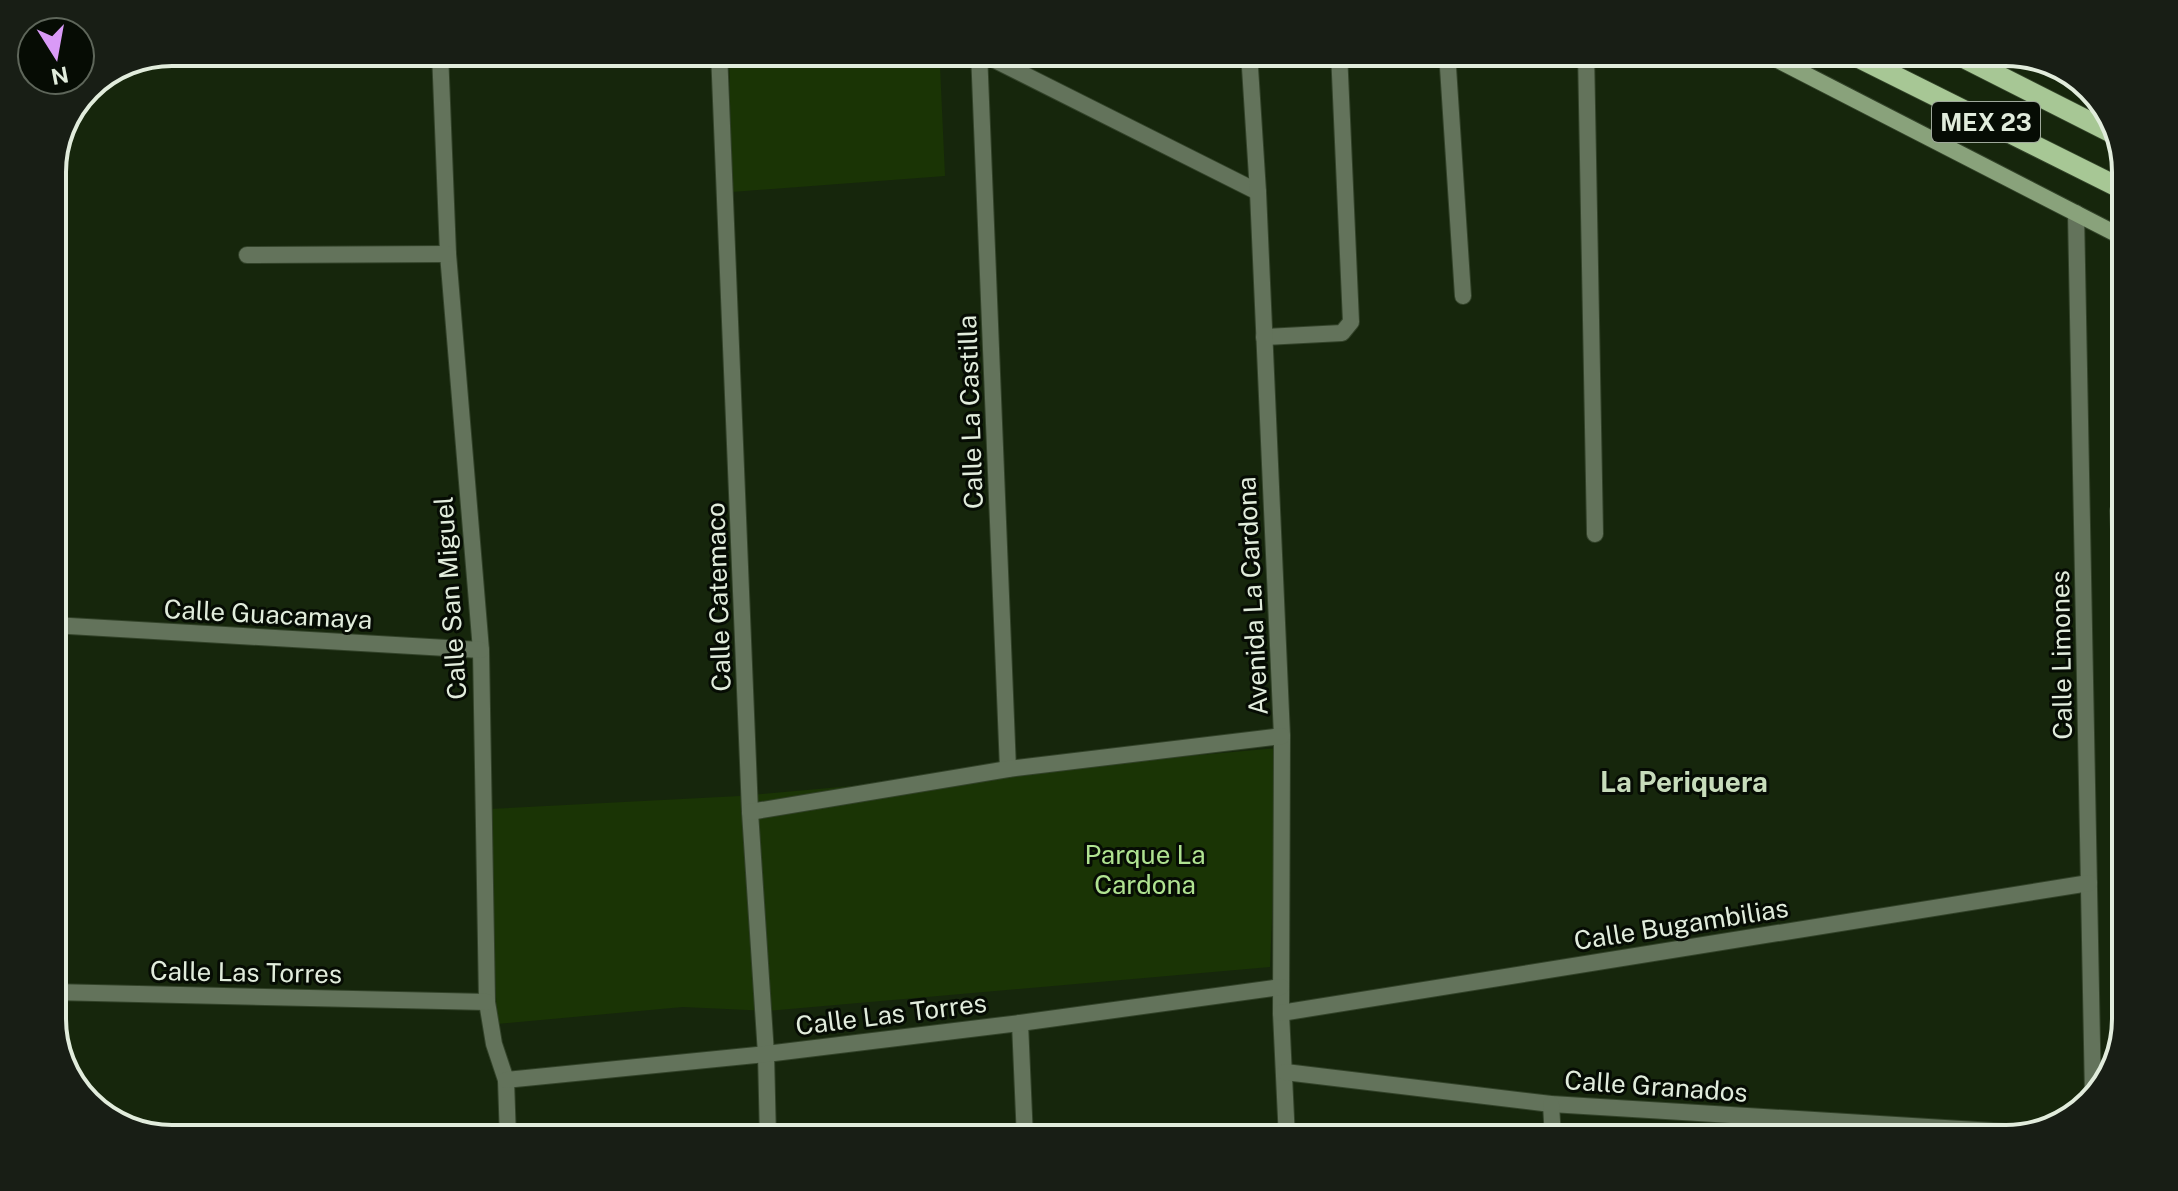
<svg xmlns="http://www.w3.org/2000/svg" width="2178" height="1191" font-family="'Public Sans',sans-serif">
<rect width="100%" height="100%" fill="#16260c"/>
<!-- green -->
<g fill="#1a3405">
<polygon points="729,52 910,52 940,66 945,176 732,192"/>
<polygon points="1279,748 1270,967 767,1011 683,1007 497,1024 489,809 740,796"/>
</g>
<g fill="none" stroke-linecap="round" stroke-linejoin="round">
<defs>
<g id="lane">
<polyline points="1447,52 1463,296"/>
<polyline points="1586,52 1595,534"/>
<polyline points="1264,337 1342,333 1351,322 1339,52"/>
<polyline points="2126,513 2118,511 2126,659"/>
</g>
<g id="street">
<polyline points="440,52 448,254 481,650 487,1002 494,1044 506,1080 508,1139"/>
<polyline points="719,52 750,812 766,1054 768,1139"/>
<polyline points="979,52 1008,769"/>
<polyline points="979,52 1258,192"/>
<polyline points="1249,52 1258,192 1282,736 1281,1013 1287,1139"/>
<polyline points="2076,213 2093,1096"/>
<polyline points="247,255 448,254"/>
<polyline points="52,625 481,650"/>
<polyline points="750,812 1008,769 1282,736"/>
<polyline points="52,992 487,1002"/>
<polyline points="1281,1013 2089,883"/>
<polyline points="1020,1023 1025,1139"/>
<polyline points="1285,1072 1551,1104 2026,1133"/>
<polyline points="506,1080 766,1054 1020,1023 1281,987"/>
<polyline points="1551,1104 1553,1139"/>
<polyline points="1827,1121 1827,1139"/>
</g>
<polyline id="secondary" points="1762,52 2126,239"/>
<g id="primary">
<polyline points="1847,52 2126,191"/>
<polyline points="1952,52 2116,135"/>
</g>
</defs>
<!-- lane casing -->
<use href="#lane" stroke="#324229" stroke-width="18"/>
<!-- street casing -->
<use href="#street" stroke="#324229" stroke-width="18"/>
<!-- secondary casing -->
<use href="#secondary" stroke="#324229" stroke-width="18"/>
<!-- primary casing -->
<use href="#primary" stroke="#324229" stroke-width="22"/>
<!-- lane -->
<use href="#lane" stroke="#63735b" stroke-width="16"/>
<!-- street -->
<use href="#street" stroke="#63735b" stroke-width="16"/>
<!-- secondary -->
<use href="#secondary" stroke="#89a27b" stroke-width="16"/>
<!-- primary -->
<use href="#primary" stroke="#a7c795" stroke-width="20"/>
</g>
<g text-anchor="middle" dominant-baseline="central" stroke-width="6" stroke-linejoin="round" paint-order="stroke">
<!-- shield labels -->
<rect fill="#060c04" stroke="#9fa99b" stroke-width="2" x="1932" y="102" width="108" height="40" rx="6"/>
<g font-size="24" font-weight="bold" fill="#e1ecdc">
<text x="1986" y="122">MEX 23</text>
</g>
<!-- street labels -->
<g font-size="26" fill="#e1ecdc" stroke="#060c04">
<text transform="translate(970 412) rotate(-92)">Calle La Castilla</text>
<text transform="translate(1252 596) rotate(-93)">Avenida La Cardona</text>
<text transform="translate(718 597) rotate(-92)">Calle Catemaco</text>
<text transform="translate(450 598) rotate(-94)">Calle San Miguel</text>
<text transform="translate(268 614) rotate(3)">Calle Guacamaya</text>
<text transform="translate(2061 655) rotate(-91)">Calle Limones</text>
<text transform="translate(1681 924) rotate(-9)">Calle Bugambilias</text>
<text transform="translate(246 972) rotate(1)">Calle Las Torres</text>
<text transform="translate(891 1014) rotate(-7)">Calle Las Torres</text>
<text transform="translate(1656 1086) rotate(4)">Calle Granados</text>
</g>
<!-- park labels -->
<g font-size="26" fill="#b0e391" stroke="#060c04">
<text x="1145" y="854">Parque La<tspan x="1145" dy="30">Cardona</tspan></text>
</g>
<!-- neighbourhood labels -->
<g font-size="28" font-weight="bold" fill="#c7dcbb" stroke="#060c04">
<text x="1684" y="781">La Periquera</text>
</g>
</g>
<!-- crop -->
<path d="M0 0H2178V1191H0ZM172 66H2006A106 106 0 0 1 2112 172V1019A106 106 0 0 1 2006 1125H172A106 106 0 0 1 66 1019V172A106 106 0 0 1 172 66Z" fill="#181e15" fill-rule="evenodd"/>
<path fill="none" stroke="#e1ecdc" stroke-width="4" d="M172 66H2006A106 106 0 0 1 2112 172V1019A106 106 0 0 1 2006 1125H172A106 106 0 0 1 66 1019V172A106 106 0 0 1 172 66Z"/>
<!-- north arrow -->
<g transform="translate(56 56) rotate(169)"><circle r="38" fill="#060c04" stroke="#5e665a" stroke-width="2"/>
<path d="M0-6L14 30L0 20L-14 30Z" fill="#d99af7"/>
<text y="-12" font-size="22" font-weight="bold" text-anchor="middle" fill="#e1ecdc">N</text>
</g>
</svg>
